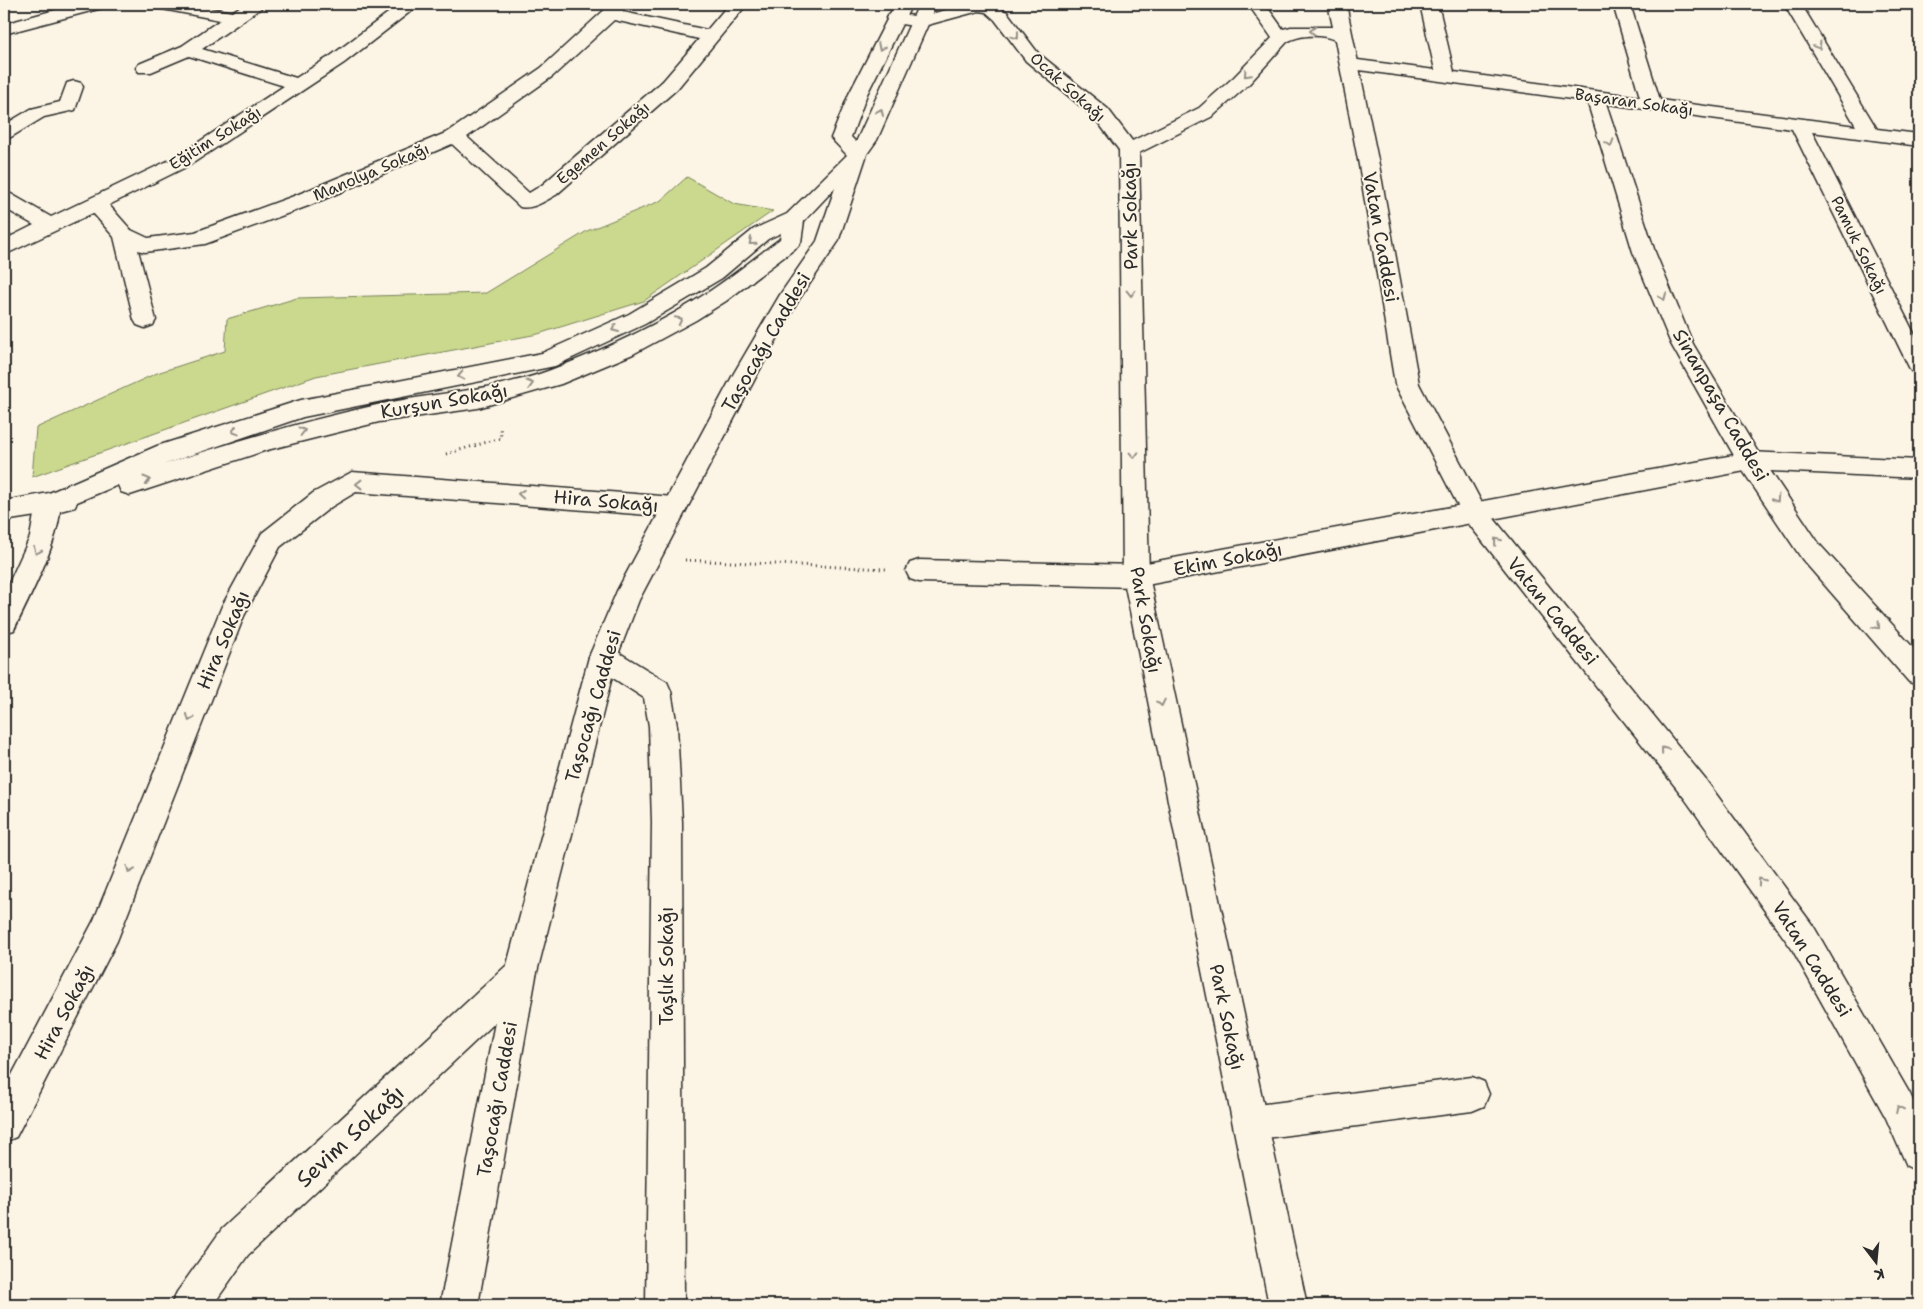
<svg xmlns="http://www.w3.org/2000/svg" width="1923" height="1309" font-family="'Shantell Sans',sans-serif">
<rect width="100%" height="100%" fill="#fcf5e5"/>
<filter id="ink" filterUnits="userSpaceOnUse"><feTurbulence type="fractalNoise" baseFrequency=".02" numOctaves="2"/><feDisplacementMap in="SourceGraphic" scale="10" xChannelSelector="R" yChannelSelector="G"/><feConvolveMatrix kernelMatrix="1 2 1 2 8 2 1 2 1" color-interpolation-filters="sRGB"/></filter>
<g filter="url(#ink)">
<!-- green -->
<polygon fill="#cad98d" stroke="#7a825c" points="687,177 734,204 773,211 644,301 538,334 316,376 32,477 36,428 157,373 225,351 227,319 297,298 486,293 587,231 660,201"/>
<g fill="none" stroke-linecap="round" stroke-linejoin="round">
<defs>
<g id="street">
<polygon points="77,4 105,4 102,8 4,34 4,24"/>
<path d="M 154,4 L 189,4 L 232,12 L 244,4 L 263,4 L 261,8 L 202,49 L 296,78 L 332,55 L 400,4 L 420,4 L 344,63 L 190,165 L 109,205 L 131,230 L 148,238 L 195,232 L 294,196 L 448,132 L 541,68 L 611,4 L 629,4 L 623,12 L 707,30 L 729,4 L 747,4 L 677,89 L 556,195 C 544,201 533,210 520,207 L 452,144 L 308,206 L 205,244 L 145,252 L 138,250 L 156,320 L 153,325 L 145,328 L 137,325 L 134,320 L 114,237 L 93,213 L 4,255 L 4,240 L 34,225 L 4,208 L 4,193 L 11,194 L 51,217 L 176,157 L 284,86 L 189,56 L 151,72 L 139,72 L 136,68 L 139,64 L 182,46 L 220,20 L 157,8 ZM 614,20 L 699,39 L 663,81 L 542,185 L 529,193 L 467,137 L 553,76 Z"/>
<polygon points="968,4 995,4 1007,12 1038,53 1108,109 1139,150 1136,154 1129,156 1122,154 1094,117 1026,61 995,20 986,12 979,11 920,27 889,22 886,18 889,14 895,13 920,17"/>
<polygon points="1420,4 1438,4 1454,72 1640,97 1613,4 1630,4 1660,100 1856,126 1784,4 1801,4 1877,129 1919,134 1919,146 1812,132 1919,343 1919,373 1911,371 1908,365 1792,129 1344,68 1341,64 1344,60 1350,59 1435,70"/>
<polygon points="74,81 81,83 83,87 75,110 44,117 11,137 4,139 4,125 31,109 60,102 67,83"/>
<polygon points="1750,452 1919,460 1919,478 1750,470 1136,587 919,582 910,579 906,571 910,563 919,560 1136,565"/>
<polygon points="352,472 674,497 683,500 687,507 683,514 674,517 356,492 331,507 280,547 244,616 117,941 16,1137 4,1142 4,1090 94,920 222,606 262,533 313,493"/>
<path d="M 49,494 L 58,497 C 70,521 26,605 14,630 L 4,633 L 4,594 L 30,537 L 36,504 L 40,497 Z"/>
<polygon points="603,645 613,649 667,682 671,691 677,726 682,822 684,1305 646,1305 652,822 649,726 644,698 593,665 589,657 593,649"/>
<polygon points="520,960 532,964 536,976 532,988 248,1255 213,1305 171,1305 177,1292 222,1229 508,964"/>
<polygon points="1472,1077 1484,1082 1489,1094 1484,1106 1472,1111 1250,1140 1238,1135 1233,1123 1238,1111 1250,1106"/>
</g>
<g id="secondary">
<path d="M 895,4 L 912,4 L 867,94 L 851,137 L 856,142 L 919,4 L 937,4 L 877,140 L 867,154 L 838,242 L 798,301 L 758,373 L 639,600 L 617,657 L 536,976 L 478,1305 L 440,1305 L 504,976 L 589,657 L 617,591 L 734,373 L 781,293 L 817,241 L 835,188 L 804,221 L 801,242 L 797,247 L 726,301 L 696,320 L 633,354 L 561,384 L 478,408 L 379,422 L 267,450 L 130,495 L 121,492 L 118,485 L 77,502 L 75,507 L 49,514 L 4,521 L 4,501 L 49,493 L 157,446 L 301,400 L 542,353 L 629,314 L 706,268 L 754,229 L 787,214 L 847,155 L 831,138 L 849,94 ZM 781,233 L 780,239 C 757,256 734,275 710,291 C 661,324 604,350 548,371 C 490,392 435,392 377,405 C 304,421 233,442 162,465 L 303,417 L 555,366 L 645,324 L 722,278 L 768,239 Z"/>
<path d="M 1248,4 L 1265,4 L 1283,29 L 1291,27 L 1333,27 L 1328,4 L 1346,4 L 1379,165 L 1419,384 L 1483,505 L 1705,779 L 1814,927 L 1910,1094 L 1919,1114 L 1919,1172 L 1907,1166 L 1886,1118 L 1792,949 L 1685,799 L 1465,519 L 1395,384 L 1359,165 L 1335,40 C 1322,34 1300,34 1287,42 L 1248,85 L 1213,116 L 1139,153 L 1149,576 L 1307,1305 L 1269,1305 L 1123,576 L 1119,150 L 1122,146 L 1199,108 L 1234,77 L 1272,38 Z"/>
<polygon points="1595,91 1602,93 1604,97 1655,252 1693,344 1759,454 1820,545 1919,654 1919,685 1909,682 1802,559 1741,468 1671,344 1633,252 1586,97 1588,93"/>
</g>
</defs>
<!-- street casing -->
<use href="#street" stroke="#2b2b2b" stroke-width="3"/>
<!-- secondary casing -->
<use href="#secondary" stroke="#2b2b2b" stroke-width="3"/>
<!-- path -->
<g stroke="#2b2b2b" stroke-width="3" stroke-dasharray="1 4" stroke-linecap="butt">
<polyline points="446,454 501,438 500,426"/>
<polyline points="685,560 886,569"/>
</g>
<!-- street -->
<use href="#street" fill="#fcf5e5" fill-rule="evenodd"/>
<!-- secondary -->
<use href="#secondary" fill="#fcf5e5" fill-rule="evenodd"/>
</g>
<!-- one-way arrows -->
<defs><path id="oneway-chevron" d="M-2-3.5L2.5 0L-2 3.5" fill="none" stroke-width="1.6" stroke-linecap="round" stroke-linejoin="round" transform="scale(1.25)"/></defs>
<g stroke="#949088">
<use href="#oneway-chevron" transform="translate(1313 31) rotate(180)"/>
<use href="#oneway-chevron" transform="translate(1016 36) rotate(52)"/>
<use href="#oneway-chevron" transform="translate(1818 46) rotate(59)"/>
<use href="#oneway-chevron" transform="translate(881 47) rotate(117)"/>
<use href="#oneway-chevron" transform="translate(1247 74) rotate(133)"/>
<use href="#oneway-chevron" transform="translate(880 112) rotate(-67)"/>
<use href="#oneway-chevron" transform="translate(1610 143) rotate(72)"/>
<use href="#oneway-chevron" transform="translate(752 242) rotate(140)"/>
<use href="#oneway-chevron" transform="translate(1131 293) rotate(89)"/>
<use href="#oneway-chevron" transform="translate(1663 297) rotate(67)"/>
<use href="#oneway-chevron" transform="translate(679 320) rotate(-27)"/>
<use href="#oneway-chevron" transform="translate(615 329) rotate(156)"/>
<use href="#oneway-chevron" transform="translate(461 376) rotate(169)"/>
<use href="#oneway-chevron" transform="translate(530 384) rotate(-16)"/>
<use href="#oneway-chevron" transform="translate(235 431) rotate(162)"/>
<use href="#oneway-chevron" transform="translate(302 431) rotate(-14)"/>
<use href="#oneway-chevron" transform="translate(1134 455) rotate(89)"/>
<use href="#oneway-chevron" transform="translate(147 480) rotate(-16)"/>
<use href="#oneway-chevron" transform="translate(359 484) rotate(-180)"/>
<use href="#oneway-chevron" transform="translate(521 494) rotate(-176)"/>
<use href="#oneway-chevron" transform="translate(1776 499) rotate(57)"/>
<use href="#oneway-chevron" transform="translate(1497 541) rotate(-129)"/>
<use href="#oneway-chevron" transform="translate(37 551) rotate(115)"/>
<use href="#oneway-chevron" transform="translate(1877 626) rotate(48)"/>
<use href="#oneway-chevron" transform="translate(1161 703) rotate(78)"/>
<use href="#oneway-chevron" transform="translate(190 718) rotate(112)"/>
<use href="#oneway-chevron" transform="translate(1664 750) rotate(-129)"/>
<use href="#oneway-chevron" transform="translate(130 870) rotate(112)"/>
<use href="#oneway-chevron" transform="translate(1761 881) rotate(-126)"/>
<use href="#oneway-chevron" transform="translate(1899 1109) rotate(-116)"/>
</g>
</g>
<g text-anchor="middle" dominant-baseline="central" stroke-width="4" stroke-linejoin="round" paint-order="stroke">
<!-- far-street labels -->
<g font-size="16" fill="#2b2b2b" stroke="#fcf5e5">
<text transform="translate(1068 87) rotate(42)">Ocak Sokağı</text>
<text transform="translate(1634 102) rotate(8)">Başaran Sokağı</text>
<text transform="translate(215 138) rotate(-32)">Eğitim Sokağı</text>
<text transform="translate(603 143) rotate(-41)">Egemen Sokağı</text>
<text transform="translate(371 172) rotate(-23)">Manolya Sokağı</text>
<text transform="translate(1859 245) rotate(64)">Pamuk Sokağı</text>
</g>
<!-- street labels -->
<g font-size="19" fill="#2b2b2b" stroke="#fcf5e5">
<text transform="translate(1130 216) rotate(-91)">Park Sokağı</text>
<text transform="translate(1381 237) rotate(80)">Vatan Caddesi</text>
<text transform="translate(766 342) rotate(-60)">Taşocağı Caddesi</text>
<text transform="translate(444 401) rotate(-10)">Kurşun Sokağı</text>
<text transform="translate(1721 405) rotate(60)">Sinanpaşa Caddesi</text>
<text transform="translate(606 501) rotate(5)">Hira Sokağı</text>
<text transform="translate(1228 559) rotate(-11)">Ekim Sokağı</text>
<text transform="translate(1553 611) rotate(51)">Vatan Caddesi</text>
<text transform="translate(1146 620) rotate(80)">Park Sokağı</text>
<text transform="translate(223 640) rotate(-67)">Hira Sokağı</text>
<text transform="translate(593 706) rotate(-74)">Taşocağı Caddesi</text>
<text transform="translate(1812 959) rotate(58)">Vatan Caddesi</text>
<text transform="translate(666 966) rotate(-90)">Taşlık Sokağı</text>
<text transform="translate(64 1012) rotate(-62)">Hira Sokağı</text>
<text transform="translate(1227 1017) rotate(78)">Park Sokağı</text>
<text transform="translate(497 1099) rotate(-80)">Taşocağı Caddesi</text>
</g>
<!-- near-street labels -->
<g font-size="22" fill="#2b2b2b" stroke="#fcf5e5">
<text transform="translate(350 1136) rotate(-43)">Sevim Sokağı</text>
</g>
</g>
<!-- margin -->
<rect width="1923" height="1309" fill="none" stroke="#fcf5e5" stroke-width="20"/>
<rect x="10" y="10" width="1903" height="1289" fill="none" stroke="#2b2b2b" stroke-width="2" filter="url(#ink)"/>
<!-- north arrow -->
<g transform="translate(1876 1262) rotate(164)" stroke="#fcf5e5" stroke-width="4" paint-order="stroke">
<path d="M0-4L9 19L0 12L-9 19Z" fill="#2b2b2b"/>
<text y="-8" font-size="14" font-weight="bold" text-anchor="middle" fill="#2b2b2b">K</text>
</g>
</svg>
